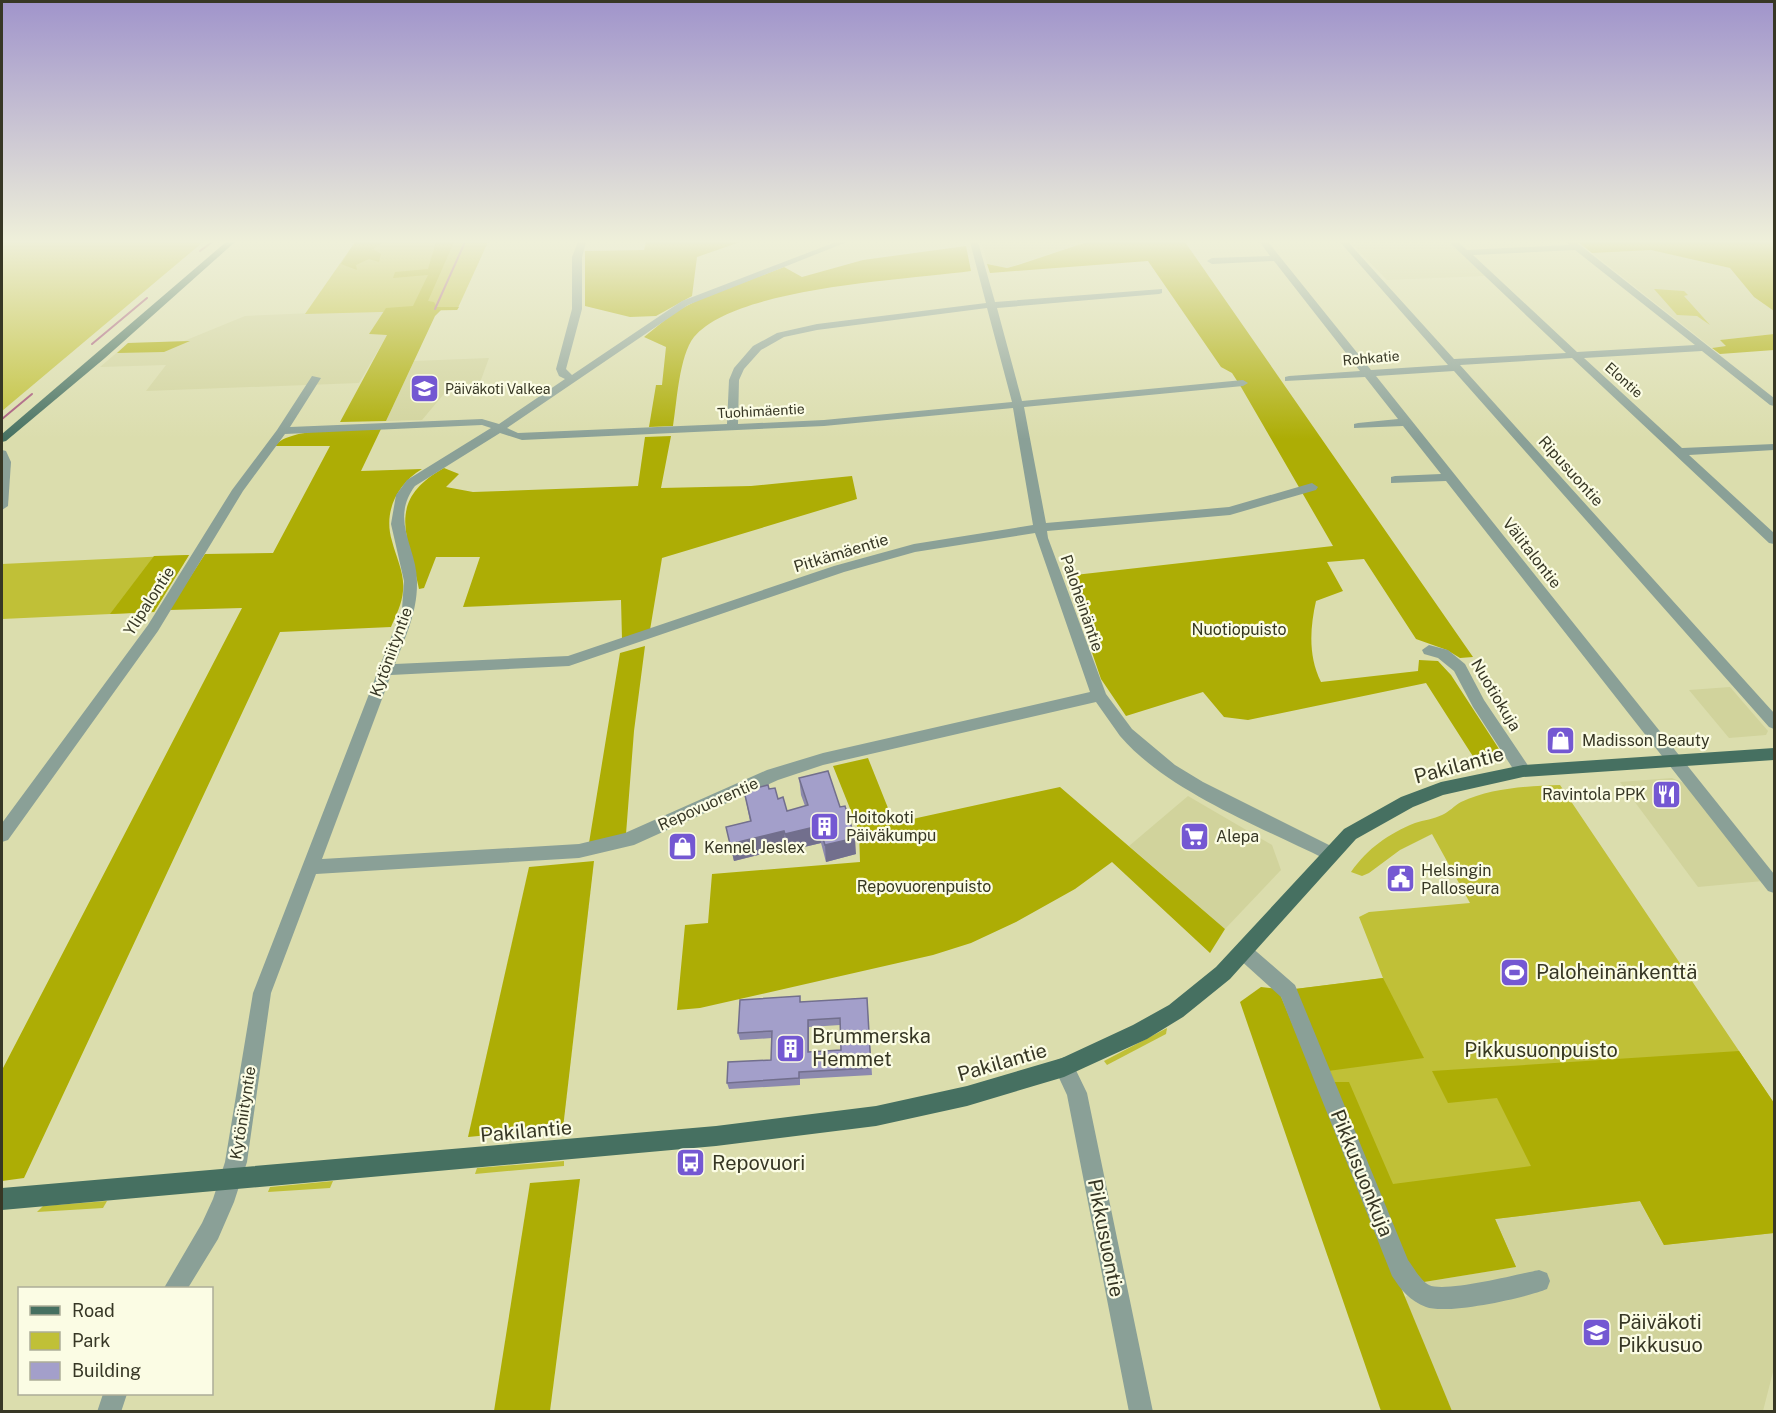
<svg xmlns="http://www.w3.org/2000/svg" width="1776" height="1413" font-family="'Public Sans',sans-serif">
<rect width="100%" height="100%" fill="#dbddad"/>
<!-- built -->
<g fill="#d1d39c">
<polygon points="988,242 1087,242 1007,268 987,264 982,244"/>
<polygon points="1350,242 1449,242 1485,276 1387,280"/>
<polygon points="1651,250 1730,268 1754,297 1774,311 1774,334 1721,340 1727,346 1712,348 1592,253"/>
<polygon points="385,310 369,334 387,335 359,383 146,391 166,365 100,367 128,343 184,341 245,316"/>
<polygon points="489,358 478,388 448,389 422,420 386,421 414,361"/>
<polygon points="1730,687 1768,731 1766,735 1729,738 1689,690"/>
<polygon points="1672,778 1684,783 1763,881 1698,887 1620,782"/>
<polygon points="1188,796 1272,845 1281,870 1225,929 1129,846"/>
<polygon points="1640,1201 1665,1245 1774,1233 1774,1368 1763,1411 1452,1411 1404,1298 1424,1282 1515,1267 1494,1219"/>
</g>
<!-- green -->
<g fill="#c0c037">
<polygon points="2,242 203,242 2,411"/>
<polygon points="355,242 488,242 457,310 305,314"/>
<polygon points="1654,289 1684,291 1688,295 1684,296 1710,325 1697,316 1677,315"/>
<polygon points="189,555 154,612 2,619 2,564"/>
<path d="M 1560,785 L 1774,1103 L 1774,1233 L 1664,1245 L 1640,1201 L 1495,1219 L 1516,1267 L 1404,1260 L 1295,989 L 1383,978 L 1359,917 L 1369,912 L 1470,903 L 1432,834 L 1400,850 L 1369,873 L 1362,876 L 1351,872 C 1368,848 1388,834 1415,823 C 1424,820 1434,819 1442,815 C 1449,812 1454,806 1461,802 C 1491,788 1526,786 1560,785 Z"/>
<polygon points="1167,1028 1166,1034 1107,1065 1104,1061"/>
<polygon points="564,1161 564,1166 475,1174 477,1168"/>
<polygon points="333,1181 330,1188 268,1192 270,1187"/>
<polygon points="107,1201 103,1208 37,1212 43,1206"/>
</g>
<!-- forest -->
<g fill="#adad05">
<polygon points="355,242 384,242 373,249 381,254 379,262 369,259 356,265 357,270 341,264"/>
<polygon points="436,242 454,242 428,301 434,302 437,307 459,307 457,310 441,310 435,316 386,421 340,422 387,335 369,334 386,308 413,306 428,275 393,278 395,272 428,269"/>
<polygon points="646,242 740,242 697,257 692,296 656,316 630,317 585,306 585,251 644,250"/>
<path d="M 1087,242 L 1185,242 L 1473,657 L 1460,658 L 1447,650 L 1416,639 L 1364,559 L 1327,562 L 1343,591 L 1316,601 C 1310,628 1308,656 1321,682 L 1418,671 L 1419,660 L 1438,661 L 1451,675 L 1499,749 L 1497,754 L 1474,758 L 1426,683 L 1248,720 L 1224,717 L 1203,692 L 1126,716 L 1101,679 L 1066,576 L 1333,546 L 1241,387 L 1232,373 L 1221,367 L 1148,261 L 990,273 L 987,264 L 1007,268 L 1018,265 Z"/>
<polygon points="1578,242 1774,242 1774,311 1754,297 1730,268 1651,250 1592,253"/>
<path d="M 966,246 L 971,271 C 905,280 736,287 694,337 C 679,356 677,402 673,426 L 649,427 L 656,385 L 662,385 L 666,347 L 644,337 L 675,312 L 700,299 L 784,267 L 802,277 L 863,260 Z"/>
<polygon points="1774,334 1774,350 1720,354 1712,348 1726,346 1720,340"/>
<polygon points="190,341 164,352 117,353 128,343"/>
<path d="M 381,429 L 361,471 L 422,469 C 397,484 383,512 392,541 C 396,557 405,574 403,591 C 402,604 396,615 391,627 L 280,632 L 24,1178 L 2,1181 L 2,1070 L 242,608 L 169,610 L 205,554 L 273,553 L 330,446 L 275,446 C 290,426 356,431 381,429 Z"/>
<path d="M 671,436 L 661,488 L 751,486 L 852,476 L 857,499 L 662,558 L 650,630 L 622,639 L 621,600 L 463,607 L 480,557 L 436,557 L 424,588 L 419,589 C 408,535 385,501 444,468 L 459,474 L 446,487 L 473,492 L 638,486 L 645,437 Z"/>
<polygon points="189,555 154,612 110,614 154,556"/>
<polygon points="645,646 634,731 626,834 589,843 620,653"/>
<polygon points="868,758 894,823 1060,787 1225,929 1210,953 1112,862 1075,889 1016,922 971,943 933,955 700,1008 677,1010 685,925 708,923 712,874 860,862 859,831 833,766"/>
<polygon points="594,861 563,1128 468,1137 529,867"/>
<polygon points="1383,978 1424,1058 1328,1071 1295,989"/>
<polygon points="1261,987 1278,989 1452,1411 1381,1411 1240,1002"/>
<polygon points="1739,1051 1774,1103 1774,1233 1664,1245 1640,1201 1495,1219 1516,1267 1424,1282 1404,1260 1332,1082 1349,1082 1393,1184 1531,1166 1497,1098 1448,1103 1432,1071"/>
<polygon points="580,1179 550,1411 494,1411 530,1183"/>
</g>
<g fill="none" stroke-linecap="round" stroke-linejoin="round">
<!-- stream -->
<g stroke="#a6567b" stroke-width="2">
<polyline points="200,251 212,242"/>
<polyline points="435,309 465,242"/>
<polyline points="92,344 147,298"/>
<polyline points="2,419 32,394"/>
</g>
<!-- minor -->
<g fill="#8aa097" fill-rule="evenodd">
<path d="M 578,242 L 586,242 L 582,257 L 582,309 L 566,369 L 572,375 L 682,301 L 836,242 L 847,242 L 688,305 L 507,428 L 518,433 L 727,424 L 729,380 L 734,368 L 753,346 L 777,333 L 817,324 L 986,303 L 970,242 L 978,242 L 995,302 L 1162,289 L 1162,293 L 1159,294 L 997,308 L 1022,401 L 1243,380 L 1248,383 L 1243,386 L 1024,407 L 1046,523 L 1229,507 L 1312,483 L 1318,487 L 1316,490 L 1230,515 L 1047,531 L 1048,538 L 1106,694 L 1132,729 L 1175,765 L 1203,782 L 1337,849 L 1339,854 L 1337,859 L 1331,861 L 1325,859 C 1261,827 1167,791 1120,736 C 1112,725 1104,713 1096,702 L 823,765 L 778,780 L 634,845 L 579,858 L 316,874 L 271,993 L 247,1162 L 234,1202 L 218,1239 L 188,1288 L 164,1288 L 202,1223 L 213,1199 L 225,1162 L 253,993 L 402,609 L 404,581 L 391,524 L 396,495 L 407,480 L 491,428 L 482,425 L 285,434 L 243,491 L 158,631 L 8,840 L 2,842 L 2,823 L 148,625 L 232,490 L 277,430 L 312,376 L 321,378 L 290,427 L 482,419 L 499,424 L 565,379 L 559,376 L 556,369 L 572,309 L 572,257 ZM 987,308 L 1012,402 L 824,420 L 738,424 L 739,380 L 744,369 L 761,350 L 784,337 L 817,330 ZM 1013,408 L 1033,525 L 914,544 L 834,566 L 568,656 L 395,664 C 405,638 417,613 417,584 C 418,548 389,521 415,486 L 500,433 L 522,440 L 824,426 ZM 1035,533 L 1090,692 L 823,753 L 767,770 L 625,833 L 579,844 L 322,859 L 391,675 L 569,666 L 844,572 L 915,552 Z"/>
<path d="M 1260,242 L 1268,242 L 1371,370 L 1448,365 L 1340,242 L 1348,242 L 1454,359 L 1566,353 L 1449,242 L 1458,242 L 1467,250 L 1569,245 L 1567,242 L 1576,242 L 1774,398 L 1774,406 L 1770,405 L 1702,351 L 1584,358 L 1682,448 L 1774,444 L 1774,450 L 1689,455 L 1774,533 L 1774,544 L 1769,543 L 1572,358 L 1460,365 L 1774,713 L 1774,729 L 1769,727 L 1454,371 L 1376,376 L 1774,874 L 1774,893 L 1768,891 L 1446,481 L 1391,483 L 1391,477 L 1395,476 L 1441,474 L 1403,426 L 1354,428 L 1354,424 L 1358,423 L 1398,419 L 1365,377 L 1285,381 L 1285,377 L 1289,376 L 1360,371 L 1274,261 L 1212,264 L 1207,261 L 1212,258 L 1270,256 ZM 1575,250 L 1695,345 L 1577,352 L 1473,255 Z"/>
<polygon points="2,450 6,451 11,462 8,506 2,510"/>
<polygon points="1429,645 1448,650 1465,664 1484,700 1529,767 1531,771 1529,775 1517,775 1473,707 1454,671 1438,658 1424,654 1422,650"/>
<path d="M 1244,944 L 1250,946 L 1295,985 L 1408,1260 C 1414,1268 1420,1280 1429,1285 C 1445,1293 1519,1274 1539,1270 L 1547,1273 L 1550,1281 L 1547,1289 C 1525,1298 1447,1315 1426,1307 C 1410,1301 1401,1290 1392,1276 L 1281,997 L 1238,958 L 1235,952 L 1238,946 Z"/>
<polygon points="1064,1057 1071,1060 1087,1093 1153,1412 1129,1412 1067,1095 1054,1067 1057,1060"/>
<polygon points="103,1394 127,1394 121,1412 97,1412"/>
</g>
<!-- major -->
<g fill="#467061" fill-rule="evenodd">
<polygon points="226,242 235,242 105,358 6,441 2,442 2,434"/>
<polygon points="1774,748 1774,760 1523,777 1443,795 1413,807 1356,839 1230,979 1183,1017 1147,1039 1064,1077 967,1106 876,1126 716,1146 2,1210 2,1188 716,1126 876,1106 967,1086 1062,1058 1133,1025 1169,1005 1216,967 1344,829 1401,797 1441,782 1523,765"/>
</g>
</g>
<!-- wall -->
<g fill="#8c89ae" fill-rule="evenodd">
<polygon points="799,778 856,854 826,862 821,843 787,851 786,848 734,861 726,827 750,821 744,791 769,789 787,811 805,806 801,795"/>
<path d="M 867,998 L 872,1075 L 800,1079 L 800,1085 L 729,1089 L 727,1083 L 771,1060 L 772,1038 L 740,1040 L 738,1033 L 801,1002 ZM 840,1025 L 841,1050 L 809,1052 L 809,1027 Z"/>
</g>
<!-- shaded-wall -->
<g fill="#726f8d">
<polygon points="819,826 821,843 787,851 785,834"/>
<polygon points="784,831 786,848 734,861 730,844"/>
<polygon points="855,838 856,854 826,862 825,845"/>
<polygon points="808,1020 809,1027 809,1059 808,1052"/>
</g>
<!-- building -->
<g fill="#a39fca" stroke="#726f8d" stroke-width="1.5" fill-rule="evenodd">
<polygon points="828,771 840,807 845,806 855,838 825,845 819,826 785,834 784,831 730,844 726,827 751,821 744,791 768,785 769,789 775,788 778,799 783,797 787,811 808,805 799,778"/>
<path d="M 800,996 L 800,1002 L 867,998 L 871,1068 L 799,1072 L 799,1078 L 727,1083 L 728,1062 L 771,1060 L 772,1031 L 738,1033 L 740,1000 ZM 840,1018 L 841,1050 L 808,1052 L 808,1020 Z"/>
</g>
<!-- sky -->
<linearGradient id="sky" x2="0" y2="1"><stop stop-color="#a094cb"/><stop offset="0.55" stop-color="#eff0da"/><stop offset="1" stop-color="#eff0da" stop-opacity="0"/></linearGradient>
<rect width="1776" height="439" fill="url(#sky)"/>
<!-- icons -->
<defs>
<symbol id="school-square" viewBox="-11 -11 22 22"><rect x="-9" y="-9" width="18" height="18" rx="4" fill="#7458d2" stroke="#fbfce4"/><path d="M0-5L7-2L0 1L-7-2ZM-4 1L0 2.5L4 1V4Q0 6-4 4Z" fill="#fff"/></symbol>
<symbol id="shop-square" viewBox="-11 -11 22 22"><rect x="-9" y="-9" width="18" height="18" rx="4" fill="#7458d2" stroke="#fbfce4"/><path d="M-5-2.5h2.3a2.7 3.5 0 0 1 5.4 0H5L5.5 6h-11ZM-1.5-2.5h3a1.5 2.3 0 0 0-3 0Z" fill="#fff"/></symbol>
<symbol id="restaurant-square" viewBox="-11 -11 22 22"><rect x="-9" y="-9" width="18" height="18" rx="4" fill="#7458d2" stroke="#fbfce4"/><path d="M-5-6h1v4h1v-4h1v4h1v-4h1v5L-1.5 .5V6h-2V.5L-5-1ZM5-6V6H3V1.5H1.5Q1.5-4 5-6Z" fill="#fff"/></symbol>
<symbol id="building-square" viewBox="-11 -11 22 22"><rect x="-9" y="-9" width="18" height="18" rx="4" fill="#7458d2" stroke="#fbfce4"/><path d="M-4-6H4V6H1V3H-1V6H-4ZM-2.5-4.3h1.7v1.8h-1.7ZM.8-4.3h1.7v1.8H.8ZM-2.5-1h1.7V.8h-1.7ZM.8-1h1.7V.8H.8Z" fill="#fff"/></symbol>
<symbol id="supermarket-square" viewBox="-11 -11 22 22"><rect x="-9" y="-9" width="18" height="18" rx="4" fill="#7458d2" stroke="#fbfce4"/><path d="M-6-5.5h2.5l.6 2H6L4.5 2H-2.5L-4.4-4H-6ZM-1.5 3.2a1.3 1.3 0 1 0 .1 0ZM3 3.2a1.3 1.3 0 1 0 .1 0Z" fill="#fff"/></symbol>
<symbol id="civic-square" viewBox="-11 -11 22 22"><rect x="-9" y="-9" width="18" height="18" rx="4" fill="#7458d2" stroke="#fbfce4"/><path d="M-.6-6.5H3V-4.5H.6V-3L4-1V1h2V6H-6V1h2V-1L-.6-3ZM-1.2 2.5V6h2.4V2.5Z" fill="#fff"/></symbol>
<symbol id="stadium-square" viewBox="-11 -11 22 22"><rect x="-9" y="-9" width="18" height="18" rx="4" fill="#7458d2" stroke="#fbfce4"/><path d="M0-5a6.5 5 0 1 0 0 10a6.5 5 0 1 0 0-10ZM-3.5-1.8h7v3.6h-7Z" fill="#fff"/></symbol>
<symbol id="bus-square" viewBox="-11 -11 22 22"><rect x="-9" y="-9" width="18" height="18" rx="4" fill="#7458d2" stroke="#fbfce4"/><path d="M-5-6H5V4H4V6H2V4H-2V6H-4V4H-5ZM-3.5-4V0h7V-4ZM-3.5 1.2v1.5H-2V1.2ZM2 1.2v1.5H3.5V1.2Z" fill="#fff"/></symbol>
</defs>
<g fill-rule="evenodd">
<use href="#school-square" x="408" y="372" width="33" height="33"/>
<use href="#shop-square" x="1544" y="724" width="33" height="33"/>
<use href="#restaurant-square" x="1650" y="778" width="33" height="33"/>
<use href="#building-square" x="808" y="810" width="33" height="33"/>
<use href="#supermarket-square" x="1178" y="820" width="33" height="33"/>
<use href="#shop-square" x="666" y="830" width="33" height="33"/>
<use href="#civic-square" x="1384" y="862" width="33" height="33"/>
<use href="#stadium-square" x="1498" y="956" width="33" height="33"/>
<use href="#building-square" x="774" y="1032" width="33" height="33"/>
<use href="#bus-square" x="674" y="1146" width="33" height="33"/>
<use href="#school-square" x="1580" y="1316" width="33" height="33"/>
</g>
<g text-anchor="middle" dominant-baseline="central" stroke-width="4.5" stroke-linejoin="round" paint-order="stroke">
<!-- far-street labels -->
<g font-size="14" fill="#373725" stroke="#fbfce4">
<text transform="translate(1371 358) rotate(-5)">Rohkatie</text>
<text transform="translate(1624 380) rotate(42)">Elontie</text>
<text transform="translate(761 411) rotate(-3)">Tuohimäentie</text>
</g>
<!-- far-poi labels -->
<g font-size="14" fill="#373725" stroke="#fbfce4" text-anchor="start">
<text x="445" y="389">Päiväkoti Valkea</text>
</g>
<!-- street labels -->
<g font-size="16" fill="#373725" stroke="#fbfce4">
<text transform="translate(1571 471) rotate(48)">Ripusuontie</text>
<text transform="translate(841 553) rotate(-17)">Pitkämäentie</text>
<text transform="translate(1532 553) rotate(52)">Välitalontie</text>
<text transform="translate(149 601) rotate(-57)">Ylipalontie</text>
<text transform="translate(1082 603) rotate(71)">Paloheinäntie</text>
<text transform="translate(391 652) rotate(-70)">Kytöniityntie</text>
<text transform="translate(1496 695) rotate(59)">Nuotiokuja</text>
<text transform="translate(708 804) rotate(-24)">Repovuorentie</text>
<text transform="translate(243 1113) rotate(-81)">Kytöniityntie</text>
</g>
<!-- park labels -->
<g font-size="16" fill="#363720" stroke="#fbfce4">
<text x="1239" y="629">Nuotiopuisto</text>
<text x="924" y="886">Repovuorenpuisto</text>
</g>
<!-- poi labels -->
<g font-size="16" fill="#373725" stroke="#fbfce4" text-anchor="start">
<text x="1582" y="740">Madisson Beauty</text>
<text x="1646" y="794" text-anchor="end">Ravintola PPK</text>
<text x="846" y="817">Hoitokoti<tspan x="846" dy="18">Päiväkumpu</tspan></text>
<text x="1216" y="836">Alepa</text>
<text x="704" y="847">Kennel Jeslex</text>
<text x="1421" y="870">Helsingin<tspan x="1421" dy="18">Palloseura</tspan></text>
</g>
<!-- near-street labels -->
<g font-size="20" fill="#373725" stroke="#fbfce4">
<text transform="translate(1459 765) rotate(-15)">Pakilantie</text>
<text transform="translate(1002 1062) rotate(-16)">Pakilantie</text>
<text transform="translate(526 1131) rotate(-5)">Pakilantie</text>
<text transform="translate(1362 1173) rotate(68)">Pikkusuonkuja</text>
<text transform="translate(1106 1238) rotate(79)">Pikkusuontie</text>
</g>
<!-- near-poi labels -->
<g font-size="20" fill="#373725" stroke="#fbfce4" text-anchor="start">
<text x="1536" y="972">Paloheinänkenttä</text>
<text x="812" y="1036">Brummerska<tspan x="812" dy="23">Hemmet</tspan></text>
<text x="712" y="1163">Repovuori</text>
<text x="1618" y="1322">Päiväkoti<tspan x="1618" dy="23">Pikkusuo</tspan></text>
</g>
<!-- near-park labels -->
<g font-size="20" fill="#363720" stroke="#fbfce4">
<text x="1541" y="1050">Pikkusuonpuisto</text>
</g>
</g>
<!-- border -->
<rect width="1776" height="1413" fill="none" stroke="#373725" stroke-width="6"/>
<!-- legend -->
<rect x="18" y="1287" width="195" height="108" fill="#fbfce4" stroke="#adad98" stroke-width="1.5"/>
<rect x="30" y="1306" width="30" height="9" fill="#467061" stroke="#adad98" stroke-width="1.5"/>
<text x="72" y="1317" font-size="18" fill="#373725">Road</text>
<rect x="30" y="1332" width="30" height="18" fill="#c0c037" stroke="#adad98" stroke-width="1.5"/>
<text x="72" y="1347" font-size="18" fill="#373725">Park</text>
<rect x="30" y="1362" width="30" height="18" fill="#a39fca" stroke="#adad98" stroke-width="1.5"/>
<text x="72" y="1377" font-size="18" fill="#373725">Building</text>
</svg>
